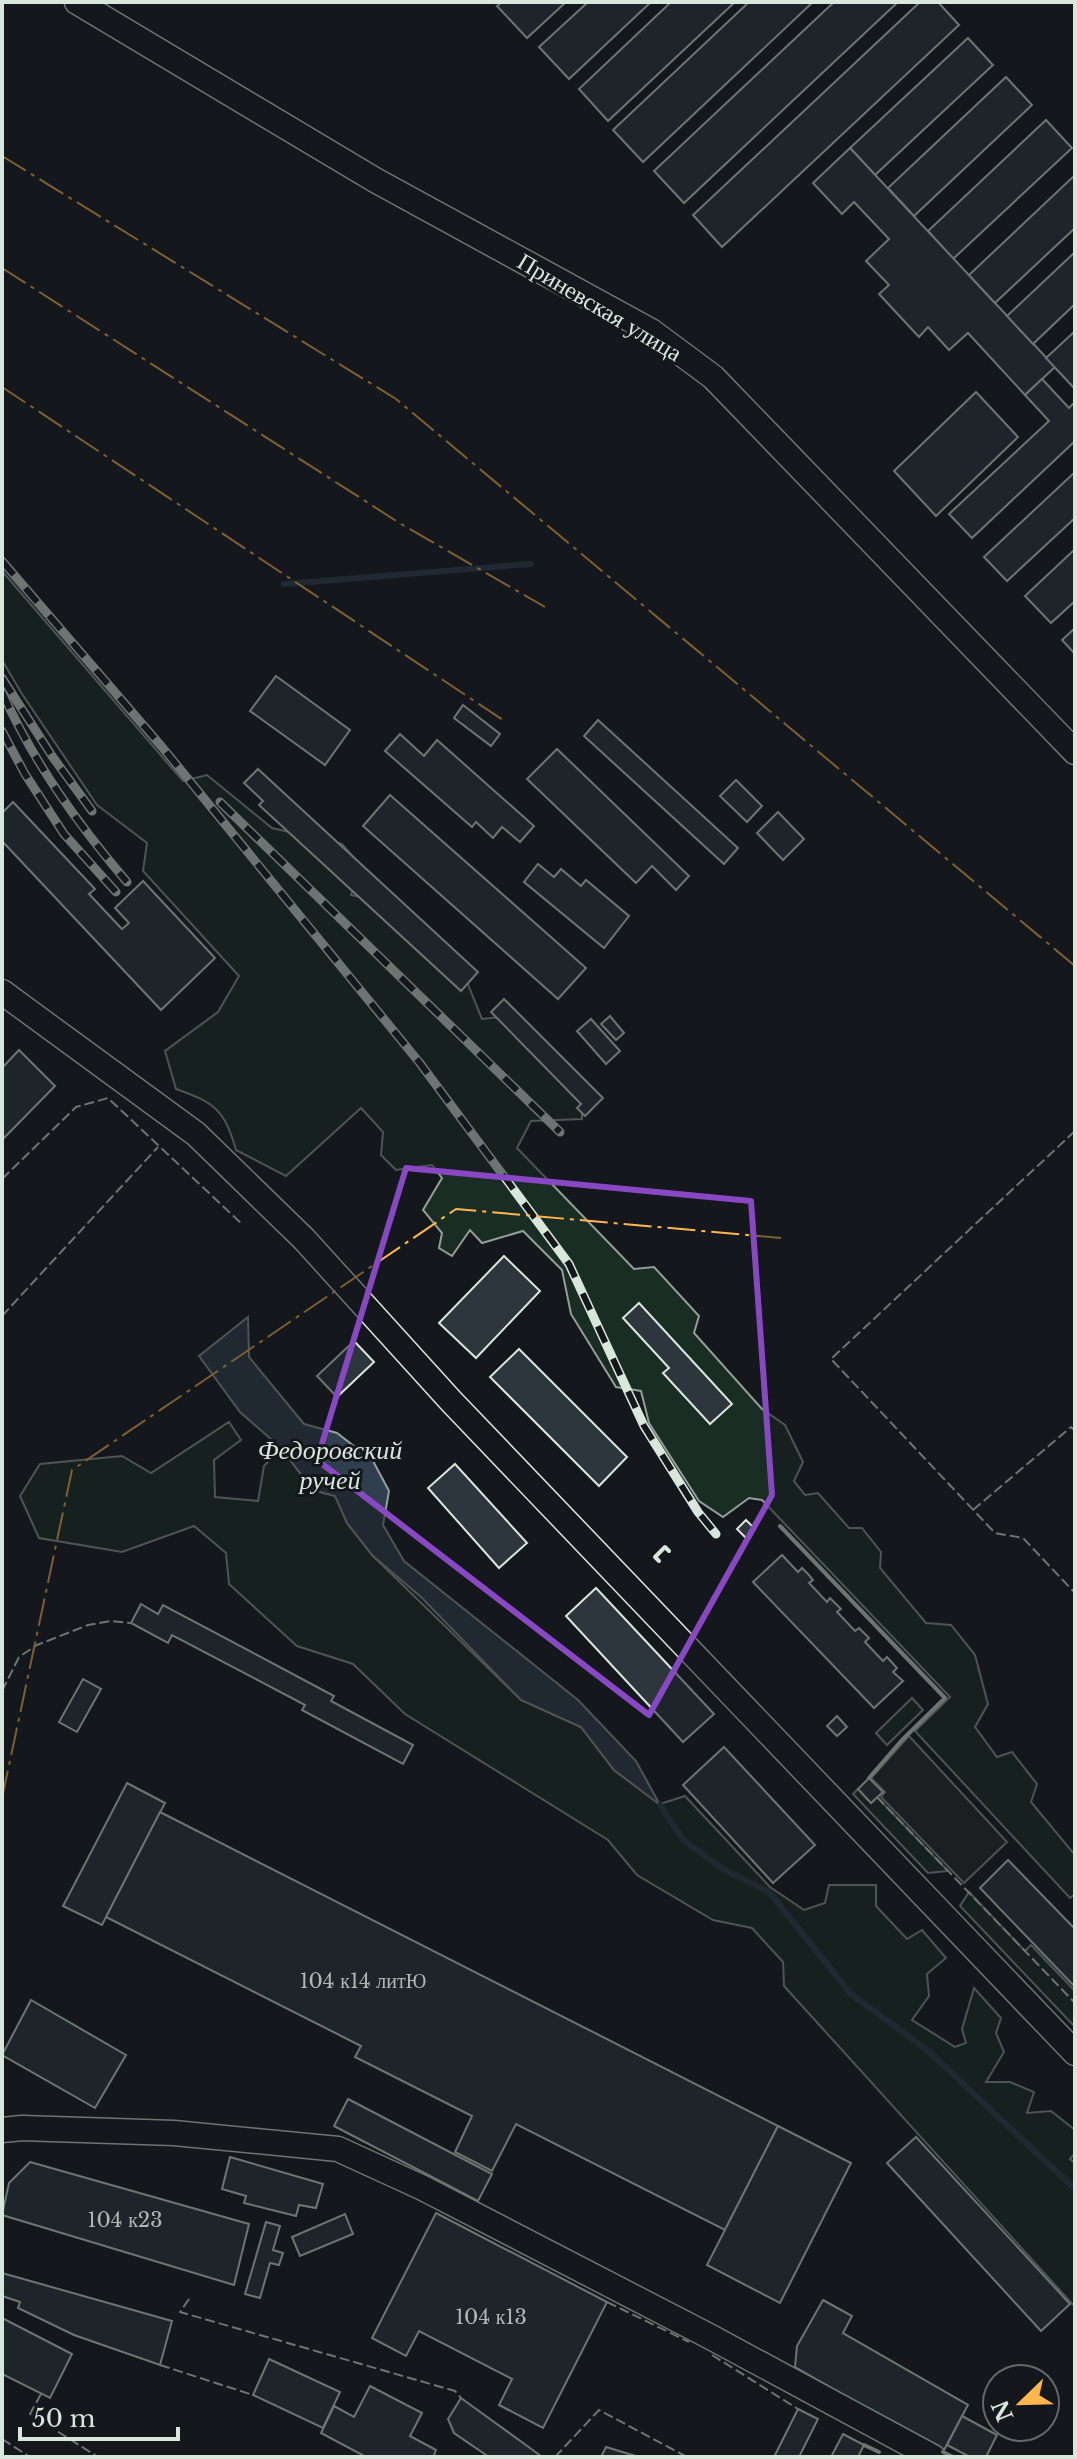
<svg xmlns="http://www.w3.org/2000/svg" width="1077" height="2459" font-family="'Libre Baskerville',serif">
<rect width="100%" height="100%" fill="#14181c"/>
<!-- green -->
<g fill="#1a2d24" stroke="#939e99" stroke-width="2">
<path d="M 2,571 L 183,781 L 207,775 L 272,828 L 342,844 L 361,866 L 351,895 L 381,902 L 463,972 L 482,1019 L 500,1017 L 582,1079 L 582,1119 L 531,1121 L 517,1148 L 634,1269 L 654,1267 L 699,1316 L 694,1333 L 762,1409 L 785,1425 L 803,1462 L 794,1481 L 805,1495 L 818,1493 L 849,1528 L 862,1528 L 881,1552 L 880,1568 L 926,1623 L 951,1625 L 975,1655 L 988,1704 L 975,1727 L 997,1757 L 1012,1752 L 1037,1784 L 1031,1802 L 1075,1855 L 1075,1894 L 1070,1898 L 915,1731 L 950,1697 L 762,1500 L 749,1498 L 723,1517 L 699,1501 L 649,1423 L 641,1391 L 616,1387 L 571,1314 L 562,1270 L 523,1231 L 482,1243 L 470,1230 L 452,1256 L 439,1248 L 442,1233 L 423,1210 L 442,1178 L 432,1165 L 396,1170 L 381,1155 L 383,1132 L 361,1108 L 286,1176 L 236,1150 C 224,1109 215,1103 176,1089 L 165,1051 L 218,1012 L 239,976 L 143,871 L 147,843 L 97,805 L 22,694 L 2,660 Z"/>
<polygon points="229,1422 241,1440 214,1460 215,1497 258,1501 264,1466 281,1448 313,1490 336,1496 347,1523 373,1556 521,1700 581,1727 614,1770 660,1804 685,1796 770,1887 804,1910 825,1903 829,1885 876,1885 876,1906 907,1939 922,1930 946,1958 927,1974 929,1996 912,2020 955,2047 966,2043 962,2029 974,1988 1001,2018 996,2033 1004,2052 986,2082 1010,2082 1034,2092 1027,2113 1051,2111 1075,2130 1075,2153 1070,2159 1075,2163 1075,2307 784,1986 783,1962 752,1928 713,1920 637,1875 608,1840 405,1714 353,1664 297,1646 229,1584 226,1553 194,1526 122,1552 39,1538 20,1496 40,1464 122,1456 151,1473"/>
<polygon points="912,1698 923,1710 887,1745 876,1733"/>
<polygon points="858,1789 871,1803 877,1797 948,1871 928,1873 853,1794"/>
<polygon points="969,1892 1025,1951 1031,1945 1075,1991 1075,2027 960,1906"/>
</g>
<!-- parking -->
<polygon fill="#24282b" stroke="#939e99" stroke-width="2" points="909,1736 1007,1842 964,1883 881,1797 885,1792 871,1778"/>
<!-- water -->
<polygon fill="#2f3f4d" stroke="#939e99" stroke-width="2" points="248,1317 249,1357 304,1424 337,1433 373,1461 389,1491 383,1525 404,1561 578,1700 636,1761 660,1805 614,1770 581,1727 521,1700 421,1597 373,1556 347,1523 335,1496 313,1490 281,1448 240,1412 199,1356"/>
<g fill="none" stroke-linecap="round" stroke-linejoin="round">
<!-- stream -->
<g stroke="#2f3f4d" stroke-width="6">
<polyline points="284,584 531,564"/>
<polyline points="660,1805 683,1840 723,1869 769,1892 851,1994 927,2050 1075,2189"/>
</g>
</g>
<!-- building -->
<g fill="#2c363c" stroke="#d8e6dc" stroke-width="2">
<polygon points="502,2 566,2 527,38 497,6"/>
<polygon points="588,2 651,2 569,79 539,47"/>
<polygon points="671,2 735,2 608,121 579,89"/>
<polygon points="749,2 813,2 643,162 613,130"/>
<polygon points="834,2 898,2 684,203 654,171"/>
<polygon points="920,2 938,2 959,25 722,247 693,215"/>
<polygon points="968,38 993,65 875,175 850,148"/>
<polygon points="1006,77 1032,105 914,216 888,188"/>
<polygon points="1046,120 1072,148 953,259 928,231"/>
<polygon points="850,148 1055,367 1025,395 968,333 949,350 928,327 919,337 879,294 889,285 866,261 889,239 854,202 842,214 813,183"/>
<polygon points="1075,175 1075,228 995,303 969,275"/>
<polygon points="1075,252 1075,304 1033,344 1007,316"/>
<polygon points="1075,331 1075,387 1074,388 1046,358"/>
<polygon points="1042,379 1069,408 1075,402 1075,445 1073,443 972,538 949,514 1049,421 1025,395"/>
<polygon points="976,392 1018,437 936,516 894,471"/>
<polygon points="1075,472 1075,518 1007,581 984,557"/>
<polygon points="1075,549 1075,601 1051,623 1025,596"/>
<polygon points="1075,628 1075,654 1062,640"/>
<polygon points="276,676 350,730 325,765 250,711"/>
<polygon points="463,705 500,734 491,746 454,718"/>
<polygon points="598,720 738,848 724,864 584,736"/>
<polygon points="400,734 424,756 437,740 534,826 520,842 502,827 493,838 476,822 472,827 385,751"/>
<polygon points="557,749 689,876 676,890 652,866 636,883 527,779"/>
<polygon points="258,769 478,972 461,991 259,805 263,801 244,783"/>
<polygon points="736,780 762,806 747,822 720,796"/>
<polygon points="390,795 586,968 558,999 363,826"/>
<polygon points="13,802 95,889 89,894 122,929 129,923 115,908 143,881 215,958 161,1010 2,841 2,813"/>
<polygon points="778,812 804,839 783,860 757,833"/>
<polygon points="538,864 554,877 561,869 581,886 586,880 629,916 604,948 524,882"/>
<polygon points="504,999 603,1098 585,1116 577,1108 581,1104 491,1012"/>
<polygon points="610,1016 624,1033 616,1040 601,1024"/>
<polygon points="591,1019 620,1051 606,1064 577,1031"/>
<polygon points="19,1050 55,1086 2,1140 2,1068"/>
<polygon points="504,1256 540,1291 476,1358 439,1323"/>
<polygon points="639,1303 732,1404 710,1424 663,1373 669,1368 623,1318"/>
<polygon points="354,1341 374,1362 337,1397 317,1376"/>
<polygon points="519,1349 627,1457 599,1486 490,1377"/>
<polygon points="455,1464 527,1543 499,1568 428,1488"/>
<polygon points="746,1520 755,1529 746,1538 737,1529"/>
<polygon points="782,1555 798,1572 802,1568 808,1574 813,1580 809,1583 827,1602 830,1598 841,1609 837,1612 855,1631 859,1628 869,1638 865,1642 883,1661 887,1657 897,1668 893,1672 903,1681 874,1708 753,1582"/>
<polygon points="596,1588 714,1714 683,1742 566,1616"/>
<polygon points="141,1604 158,1614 163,1605 334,1696 331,1701 413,1745 403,1764 302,1710 305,1705 172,1635 168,1643 131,1623"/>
<polygon points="83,1679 101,1689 77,1732 59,1722"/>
<polygon points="837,1716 847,1727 837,1736 827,1726"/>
<polygon points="724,1747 815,1845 773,1883 683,1785"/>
<polygon points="869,1778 883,1792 871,1803 858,1789"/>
<polygon points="127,1783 165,1803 102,1925 63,1906"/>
<polygon points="160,1812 778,2126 725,2230 516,2124 492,2171 455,2152 472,2116 355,2057 361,2046 106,1917"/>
<polygon points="1008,1860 1075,1929 1075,1987 980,1888"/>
<polygon points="31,2000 126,2055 95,2108 2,2055"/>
<polygon points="348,2099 492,2174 478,2201 334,2126"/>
<polygon points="778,2126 851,2163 780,2303 707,2265"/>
<polygon points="916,2137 1070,2304 1041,2331 887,2163"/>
<polygon points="230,2157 323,2184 316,2208 299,2205 296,2216 244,2203 246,2196 222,2189"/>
<polygon points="30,2162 249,2224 234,2285 2,2215 9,2183"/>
<polygon points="436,2213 607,2302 543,2428 499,2405 512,2379 419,2331 406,2356 372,2338"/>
<polygon points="345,2214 353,2234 300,2256 292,2237"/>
<polygon points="266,2222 280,2226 273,2250 283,2253 279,2265 270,2263 260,2298 245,2294"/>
<polygon points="2,2273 172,2321 160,2365 74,2335 18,2308 20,2302 2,2296"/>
<polygon points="823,2300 852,2316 843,2333 968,2405 943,2452 795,2367 797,2346"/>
<polygon points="2,2318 72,2354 50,2398 2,2374"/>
<polygon points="269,2359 340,2392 323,2428 253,2395"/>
<polygon points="370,2386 422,2413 410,2436 436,2450 434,2455 438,2457 366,2457 321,2433 334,2406 354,2417"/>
<polygon points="461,2398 541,2456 540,2457 489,2457 454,2433 448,2419"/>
<polygon points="798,2409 818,2419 799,2457 774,2457"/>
<polygon points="962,2416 997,2435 986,2457 970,2457 947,2445"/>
<polygon points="843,2434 864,2445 858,2457 831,2457"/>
<polygon points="606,2447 639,2457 601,2457"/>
</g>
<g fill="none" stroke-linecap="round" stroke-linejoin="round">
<defs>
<g id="minor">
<polyline points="77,2 375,180 651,331 713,377 1075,752"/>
<polyline points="2,992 196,1134 304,1239 451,1401 1075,2053"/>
<polyline points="2,2130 22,2128 174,2133 338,2149 423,2188 707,2335 933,2457"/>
</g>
</defs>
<!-- minor casing -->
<use href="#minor" stroke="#d8e6dc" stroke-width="27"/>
<!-- minor -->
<use href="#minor" stroke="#14181c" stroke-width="24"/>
<defs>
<g id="rail">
<polyline points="2,561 162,747 419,1062 569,1264 644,1426 698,1512 716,1534"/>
<polyline points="2,678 52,756 92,811"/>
<path d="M 2,692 C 34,763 77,823 127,882"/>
<polyline points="2,731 25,774 64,834 116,892"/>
<polyline points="220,802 560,1132"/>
</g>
</defs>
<!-- rail casing -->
<use href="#rail" stroke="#d8e6dc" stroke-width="9"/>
<!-- rail -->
<use href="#rail" stroke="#14181c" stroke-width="6" stroke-dasharray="18" stroke-linecap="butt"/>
<!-- fence -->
<g stroke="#d8e6dc" stroke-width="2" stroke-dasharray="10 4" stroke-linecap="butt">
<polyline points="1075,1131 831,1359 995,1533 1023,1538 1075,1593"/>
<polyline points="2,1179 76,1107 108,1098 243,1225"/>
<polyline points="2,1316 158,1147"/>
<polyline points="973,1510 1071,1427 1075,1431"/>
<polyline points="2,1691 19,1657 37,1645 88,1625 110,1621 131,1623"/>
<polyline points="877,1797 1075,2003"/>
<polyline points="189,2299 180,2312 455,2391 461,2398"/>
<polyline points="607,2302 689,2342"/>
<polyline points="712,2355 798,2409"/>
<polyline points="160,2365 253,2395"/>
<polyline points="41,2394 30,2414 98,2457"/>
<polyline points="2,2439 30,2457"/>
<polyline points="555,2457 599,2410 687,2457"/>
</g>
<!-- wall -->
<g stroke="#d8e6dc" stroke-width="4">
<polyline points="780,1526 945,1698 902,1740 869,1778"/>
<polyline points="659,1561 655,1557 665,1547 669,1551"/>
<polyline points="864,2445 879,2452"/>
<polyline points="943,2452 953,2457"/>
</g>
<!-- power -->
<g stroke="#ffb74d" stroke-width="2" stroke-dasharray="28 6 4 6" stroke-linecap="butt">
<polyline points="2,156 396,399 1075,966"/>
<polyline points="2,268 401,524 545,607"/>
<polyline points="2,387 503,720"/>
<polyline points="2,1798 72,1470 456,1209 781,1238"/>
</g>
</g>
<!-- marked area -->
<path d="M0 0H1077V2459H0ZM 406,1168 L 751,1201 L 772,1495 L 649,1715 L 317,1460 Z" fill="#14181c" fill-opacity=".55" fill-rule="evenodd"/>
<path fill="none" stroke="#8948c3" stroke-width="6" stroke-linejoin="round" d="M 406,1168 L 751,1201 L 772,1495 L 649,1715 L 317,1460 Z"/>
<g text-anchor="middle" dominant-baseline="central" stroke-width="6" stroke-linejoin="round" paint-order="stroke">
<!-- number labels -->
<g font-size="20" fill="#adbab4">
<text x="363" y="1981">104 к14 литЮ</text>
<text x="125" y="2220">104 к23</text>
<text x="491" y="2317">104 к13</text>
</g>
<!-- street labels -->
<g font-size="24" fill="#d8e6dc" stroke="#14181c">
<text transform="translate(600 307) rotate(31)">Приневская улица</text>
</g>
<!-- water labels -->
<g font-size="26" font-style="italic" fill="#d8e6dc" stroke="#14181c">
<text x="330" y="1450">Федоровский<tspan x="330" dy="30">ручей</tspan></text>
</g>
</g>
<!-- border -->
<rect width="1077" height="2459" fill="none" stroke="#d8e6dc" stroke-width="8"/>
<!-- north arrow -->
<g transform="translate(1021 2403) rotate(247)"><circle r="38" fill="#14181c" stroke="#626a69" stroke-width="2"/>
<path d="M0-6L14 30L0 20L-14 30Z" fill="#ffb74d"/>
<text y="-12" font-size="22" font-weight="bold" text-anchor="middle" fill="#d8e6dc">N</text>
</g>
<!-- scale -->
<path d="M20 2427v12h158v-12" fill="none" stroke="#d8e6dc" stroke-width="4"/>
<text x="32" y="2427" font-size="24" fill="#d8e6dc" stroke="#14181c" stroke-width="6" paint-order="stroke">50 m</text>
</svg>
